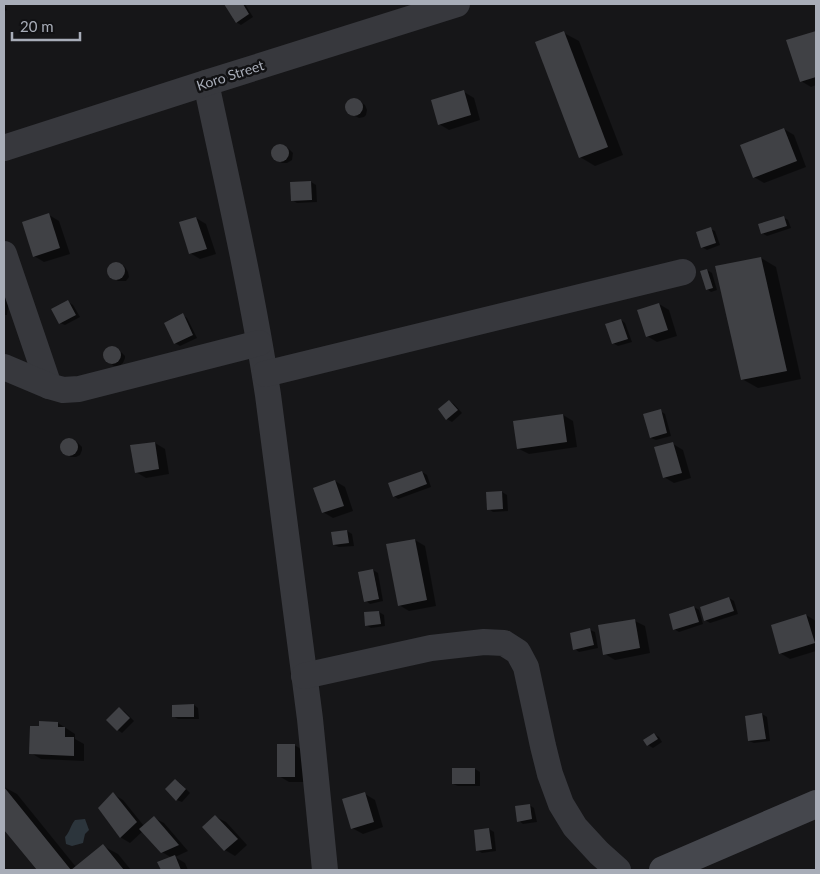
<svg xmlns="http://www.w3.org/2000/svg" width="820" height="874" font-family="Lato,sans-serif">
<rect width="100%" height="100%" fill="#161618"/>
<!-- water -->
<path fill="#2c353c" d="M 85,819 L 89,830 L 85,834 L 83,843 L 72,846 L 66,844 L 65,837 C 70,832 70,826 75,820 Z"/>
<!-- shadow -->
<g fill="#0007">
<polygon points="4,4 7,10 4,11"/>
<polygon points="225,4 245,4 253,17 241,25 236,22"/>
<polygon points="816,32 816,85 811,87 801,81 788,41"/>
<polygon points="564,33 579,41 623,155 595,166 580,157"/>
<polygon points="464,92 474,98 480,120 449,130 439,124"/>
<polygon points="353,100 358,100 365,105 367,110 366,115 364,117 359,118 349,113 346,106 348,102"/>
<polygon points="784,129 794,135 806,167 764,183 754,177"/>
<polygon points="281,145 289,149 293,153 292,160 287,163 282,163 273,156 273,149 276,146"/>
<polygon points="311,182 316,185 317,202 297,203 292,200 292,183"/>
<polygon points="49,215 59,221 70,254 44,262 34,256"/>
<polygon points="783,217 788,220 791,228 767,236 762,233"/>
<polygon points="196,218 206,224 216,254 200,259 190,253"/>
<polygon points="710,229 715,231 720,245 707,250 702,247"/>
<polygon points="761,258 776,267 801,379 758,388 742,379"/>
<polygon points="114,263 120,264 125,267 128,272 129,277 126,281 118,281 109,275 109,268"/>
<polygon points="707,270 712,273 717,290 711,292 707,289"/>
<polygon points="4,296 9,299 7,315 4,315"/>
<polygon points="68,302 73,305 80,317 65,325 60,323"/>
<polygon points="659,304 669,310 677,336 657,342 647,336"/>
<polygon points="182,315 187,318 197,338 180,346 175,343"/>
<polygon points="621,320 625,323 632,342 618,346 613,343"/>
<polygon points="111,348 116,349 121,352 125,356 125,358 123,363 119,366 114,366 105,359 105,352"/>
<polygon points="449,401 454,404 462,413 452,422 447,419 439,410"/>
<polygon points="660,411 665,414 671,436 656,440 651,438"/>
<polygon points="563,415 573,421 577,447 529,454 519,449"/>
<polygon points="68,439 73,440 78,443 82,447 82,450 80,455 76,457 71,457 66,454 61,448 62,443"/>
<polygon points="155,443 165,449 169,474 146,478 136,472"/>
<polygon points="673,444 683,450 691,478 674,483 664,477"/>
<polygon points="422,472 427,475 431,487 398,499 394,496"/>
<polygon points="335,481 345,487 353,511 333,518 323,512"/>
<polygon points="502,492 507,495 508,511 493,512 489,509"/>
<polygon points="347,531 352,534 354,546 339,547 334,545"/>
<polygon points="415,540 425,546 436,606 409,611 399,605"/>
<polygon points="373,570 378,573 383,601 370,604 366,601"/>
<polygon points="729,598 734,601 738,614 710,623 705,620"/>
<polygon points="694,607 699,610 703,624 679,632 674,629"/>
<polygon points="379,612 384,615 385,626 371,628 366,625"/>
<polygon points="806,615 816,621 816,651 790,659 780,653"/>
<polygon points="635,621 645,626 650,653 615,660 605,654"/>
<polygon points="590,630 595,632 598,648 579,652 575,649"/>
<polygon points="194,705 198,708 199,719 178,719 173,716"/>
<polygon points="119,709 124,711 134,721 122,733 118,730"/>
<polygon points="762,714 767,717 770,741 754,743 749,741"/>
<polygon points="40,722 58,723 75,734 75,739 84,744 84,761 41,759 31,753 40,728"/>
<polygon points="654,734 659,737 662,742 653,748 648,745"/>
<polygon points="294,745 305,751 304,782 289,782 279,776"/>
<polygon points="453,769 475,769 480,772 480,786 458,786 453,784"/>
<polygon points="175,780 180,783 190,793 182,802 177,800"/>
<polygon points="4,787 17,794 76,867 103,846 118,854 131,870 38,870 4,828"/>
<polygon points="113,794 123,800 144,826 154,818 164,823 188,851 175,857 185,863 188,870 162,870 159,863 172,858 162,852 143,831 130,843 120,837"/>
<polygon points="365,794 375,800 383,827 363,834 352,828"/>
<polygon points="529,805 534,808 537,822 523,824 519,821"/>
<polygon points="216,817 226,822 247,845 235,856 225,850 204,828"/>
<polygon points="489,829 494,832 496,851 482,853 477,850"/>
</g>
<!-- building -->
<g fill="#404145">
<polygon points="224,4 243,4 249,14 236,23"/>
<polygon points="564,31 608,147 579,158 535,42"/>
<polygon points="816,31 816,77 800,82 786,40"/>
<polygon points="464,90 471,115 438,125 431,100"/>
<circle cx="354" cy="107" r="9"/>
<polygon points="784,128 797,161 753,178 740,145"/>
<circle cx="280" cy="153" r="9"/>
<polygon points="311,181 312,200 291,201 290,182"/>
<polygon points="49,213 60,248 33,257 22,222"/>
<polygon points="784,216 787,226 761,234 758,224"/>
<polygon points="196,217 207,249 189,254 179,222"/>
<polygon points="711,227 716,243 701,248 696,232"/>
<polygon points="761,257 787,371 741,380 715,266"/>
<circle cx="116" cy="271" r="9"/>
<polygon points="707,269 713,288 706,290 700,271"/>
<polygon points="68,300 76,315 59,324 51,309"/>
<polygon points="659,303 668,330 646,337 637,310"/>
<polygon points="183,313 193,335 174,344 164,323"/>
<polygon points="621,319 628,339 612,344 605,324"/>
<circle cx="112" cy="355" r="9"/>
<polygon points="449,400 458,410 446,420 438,409"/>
<polygon points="661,409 667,433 650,438 643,414"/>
<polygon points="563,414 567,442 517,449 513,421"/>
<circle cx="69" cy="447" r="9"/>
<polygon points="155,442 159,469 135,473 130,445"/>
<polygon points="673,442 682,473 663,478 654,447"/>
<polygon points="422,471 427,484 393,497 388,483"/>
<polygon points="335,480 344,506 322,513 313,488"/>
<polygon points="502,491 503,509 487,510 486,492"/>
<polygon points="347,530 349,543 333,545 331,532"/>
<polygon points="415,539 427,600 398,606 386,544"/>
<polygon points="373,569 379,599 364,602 358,572"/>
<polygon points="729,597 734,611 704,621 700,607"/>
<polygon points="694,606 699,622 673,630 669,614"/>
<polygon points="379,611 381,624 365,626 364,612"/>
<polygon points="806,614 815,643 779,654 771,625"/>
<polygon points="635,619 640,648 603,655 598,625"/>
<polygon points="590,628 594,645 573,650 570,633"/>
<polygon points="194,704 194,717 172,717 172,705"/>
<polygon points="119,707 130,718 117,731 106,720"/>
<polygon points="762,713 766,739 748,741 745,716"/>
<polygon points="39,721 58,722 58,727 65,727 65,737 74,737 74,756 29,754 30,726 39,726"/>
<polygon points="654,733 658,739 647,746 643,740"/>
<rect x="277" y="744" width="18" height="33"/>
<rect x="452" y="768" width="23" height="16"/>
<polygon points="175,779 186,789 176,801 165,789"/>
<polygon points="4,787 71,870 103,844 124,870 37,870 4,830"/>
<polygon points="113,792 137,822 120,838 98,808"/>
<polygon points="365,792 374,822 351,829 342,799"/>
<polygon points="530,804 532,819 517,822 515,806"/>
<polygon points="215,815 238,839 224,851 202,827"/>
<polygon points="154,816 179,845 161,853 139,829"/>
<polygon points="489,828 492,849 476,851 474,830"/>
<polygon points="175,855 181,870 161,870 157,862"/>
</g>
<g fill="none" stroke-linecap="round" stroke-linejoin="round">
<!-- minor -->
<g stroke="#37383d" stroke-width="26">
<path d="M 206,83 C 228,186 252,290 268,395 L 310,719 L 325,870"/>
<polyline points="4,148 206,83 457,4"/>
<polyline points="4,254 49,386"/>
<polyline points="4,367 49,386 63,390 79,389 259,343"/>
<polyline points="265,374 683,272"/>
<polyline points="304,676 431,648 484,642 504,643 518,652 526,667 543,746 550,774 561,804 575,827 599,853 618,870"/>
</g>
<!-- secondary -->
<polyline stroke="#45474d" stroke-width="28" points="663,870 816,804"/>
</g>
<g text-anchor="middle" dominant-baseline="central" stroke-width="5" stroke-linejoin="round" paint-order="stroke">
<!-- street labels -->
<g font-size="14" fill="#a8adb8" stroke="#111113">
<text transform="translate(230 75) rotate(-18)">Koro Street</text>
</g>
</g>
<!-- border -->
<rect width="820" height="874" fill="none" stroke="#a8adb8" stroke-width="10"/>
<!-- scale -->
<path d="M12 32v8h68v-8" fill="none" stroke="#a8adb8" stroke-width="2.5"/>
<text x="20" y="32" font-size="15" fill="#a8adb8" stroke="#111113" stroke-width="4" paint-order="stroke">20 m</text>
</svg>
